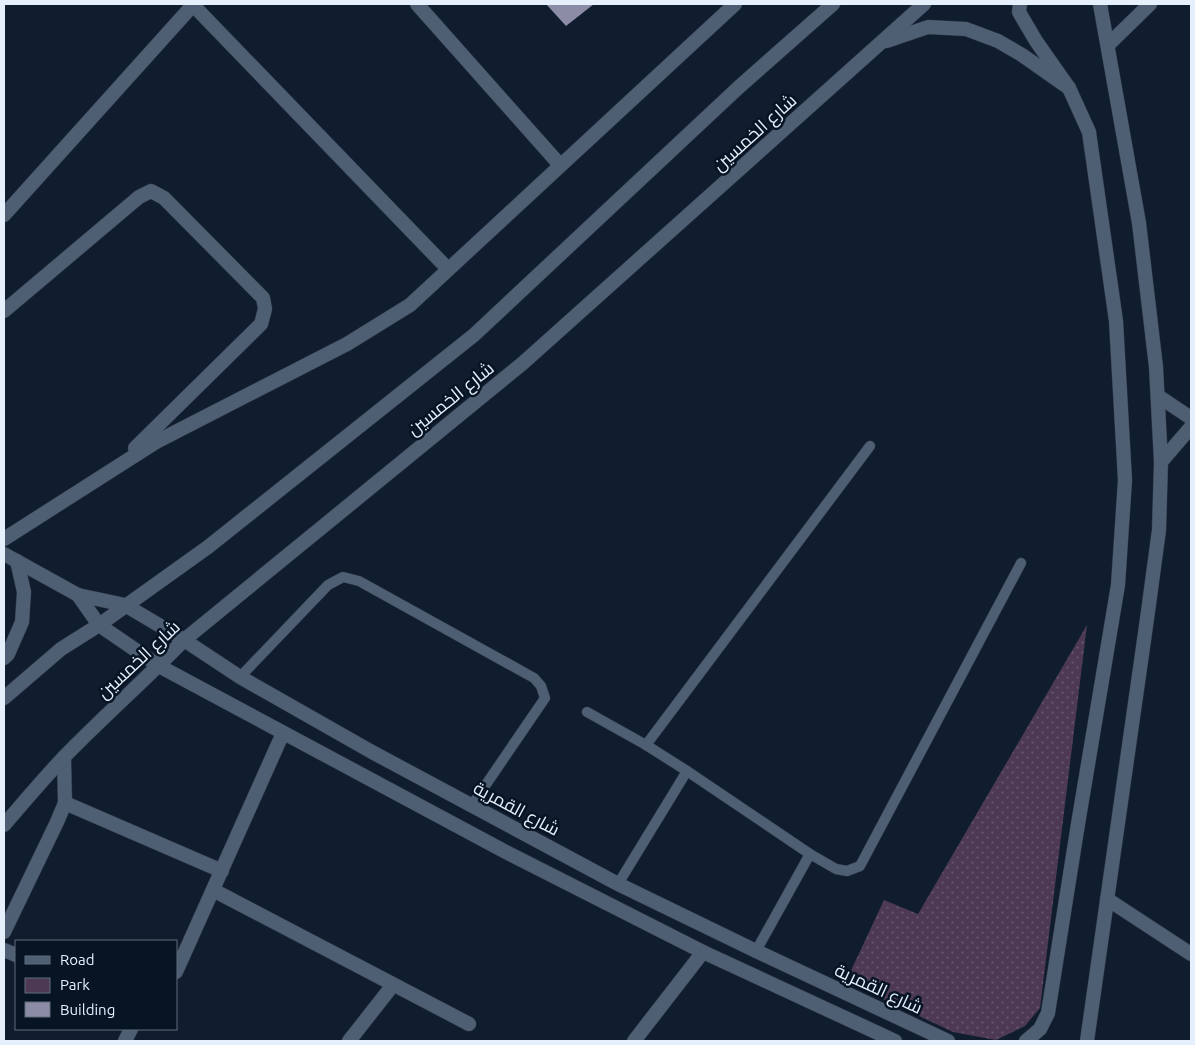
<svg xmlns="http://www.w3.org/2000/svg" width="1195" height="1045" font-family="Ubuntu,Cairo,sans-serif">
<defs>
<pattern id="green-dots" width="8" height="8" patternUnits="userSpaceOnUse" patternTransform="scale(1.25)"><rect width="8" height="8" fill="#4d3954"/><path d="M2 2h.1M6 6h.1" fill="none" stroke="#67566e" stroke-width="1.8" stroke-linecap="round"/></pattern>
</defs>
<rect width="100%" height="100%" fill="#0f1d2e"/>
<!-- green -->
<polygon fill="url(#green-dots)" points="1087,625 1040,1008 1025,1026 996,1040 953,1032 870,993 848,977 884,900 918,914"/>
<!-- building -->
<polygon fill="#8d8ca7" points="546,4 594,4 566,26"/>
<g fill="none" stroke-linecap="round" stroke-linejoin="round">
<defs>
<g id="service">
<polyline points="240,677 328,585 343,577 359,581 534,678 541,686 545,698 472,805"/>
<polyline points="587,712 646,745 687,771 618,884"/>
<polyline points="646,745 870,446"/>
<polyline points="687,771 810,854 836,869 847,871 860,866 1021,563"/>
<polyline points="756,951 810,854"/>
</g>
<g id="minor">
<polyline points="192,4 448,269"/>
<polyline points="417,4 560,165"/>
<polyline points="1020,4 1019,12 1036,41 1069,88 1089,132 1116,321 1125,480 1118,585 1078,824 1048,1013 1040,1029 1026,1041"/>
<polyline points="1108,45 1150,4"/>
<polyline points="4,215 193,5"/>
<polyline points="4,311 139,197 151,191 164,198 263,298 265,309 261,324 135,448"/>
<polyline points="1158,396 1191,418"/>
<polyline points="1161,462 1191,427"/>
<polyline points="4,539 156,442 347,344 410,305 735,4"/>
<polyline points="65,803 222,871"/>
<polyline points="213,890 469,1024"/>
<polyline points="1107,899 1191,954"/>
<polyline points="4,932 57,822 65,803 64,757"/>
<polyline points="4,950 16,955"/>
<polyline points="176,972 283,733"/>
<polyline points="125,1041 131,1029"/>
<polyline points="349,1041 393,985"/>
<polyline points="634,1041 703,952"/>
<polyline points="1087,1041 1147,619 1159,530 1161,462 1156,367 1139,223 1100,4"/>
</g>
<g id="tertiary">
<polyline points="887,41 928,27 966,29 998,41 1022,55 1069,88"/>
<polyline points="4,554 78,595 125,605 184,640 240,677 372,752 618,884 756,951 948,1041"/>
<polyline points="78,595 99,625 159,666 504,851 703,952 895,1041"/>
<polyline points="4,658 8,654 22,622 24,592 17,561"/>
<polyline points="4,698 61,649 99,625 208,547 474,335 739,87 833,4"/>
<path d="M 4,825 C 24,802 44,778 65,756 C 104,716 145,680 184,640 L 523,363 L 924,4"/>
</g>
</defs>
<!-- service casing -->
<use href="#service" stroke="#2e3544" stroke-width="11"/>
<!-- minor casing -->
<use href="#minor" stroke="#2e3544" stroke-width="15"/>
<!-- tertiary casing -->
<use href="#tertiary" stroke="#2e3544" stroke-width="15"/>
<!-- service -->
<use href="#service" stroke="#4e5e73" stroke-width="10"/>
<!-- minor -->
<use href="#minor" stroke="#4e5e73" stroke-width="14"/>
<!-- tertiary -->
<use href="#tertiary" stroke="#4e5e73" stroke-width="14"/>
</g>
<g text-anchor="middle" dominant-baseline="central" stroke-width="5" stroke-linejoin="round" paint-order="stroke">
<!-- street labels -->
<g font-size="18" fill="#e6effc" stroke="#061424">
<text transform="translate(754 132) rotate(-42)">شارع الخمسين</text>
<text transform="translate(450 398) rotate(-39)">شارع الخمسين</text>
<text transform="translate(138 659) rotate(-43)">شارع الخمسين</text>
<text transform="translate(517 808) rotate(28)">شارع القمرية</text>
<text transform="translate(879 988) rotate(25)">شارع القمرية</text>
</g>
</g>
<!-- border -->
<rect width="1195" height="1045" fill="none" stroke="#e6effc" stroke-width="10"/>
<!-- legend -->
<rect x="15" y="940" width="162" height="90" fill="#061424" stroke="#606c7a"/>
<rect x="25" y="956" width="25" height="8" fill="#4e5e73" stroke="#606c7a"/>
<text x="60" y="965" font-size="15" fill="#e6effc">Road</text>
<rect x="25" y="978" width="25" height="15" fill="#4d3954" stroke="#606c7a"/>
<text x="60" y="990" font-size="15" fill="#e6effc">Park</text>
<rect x="25" y="1002" width="25" height="15" fill="#8d8ca7" stroke="#606c7a"/>
<text x="60" y="1015" font-size="15" fill="#e6effc">Building</text>
</svg>
